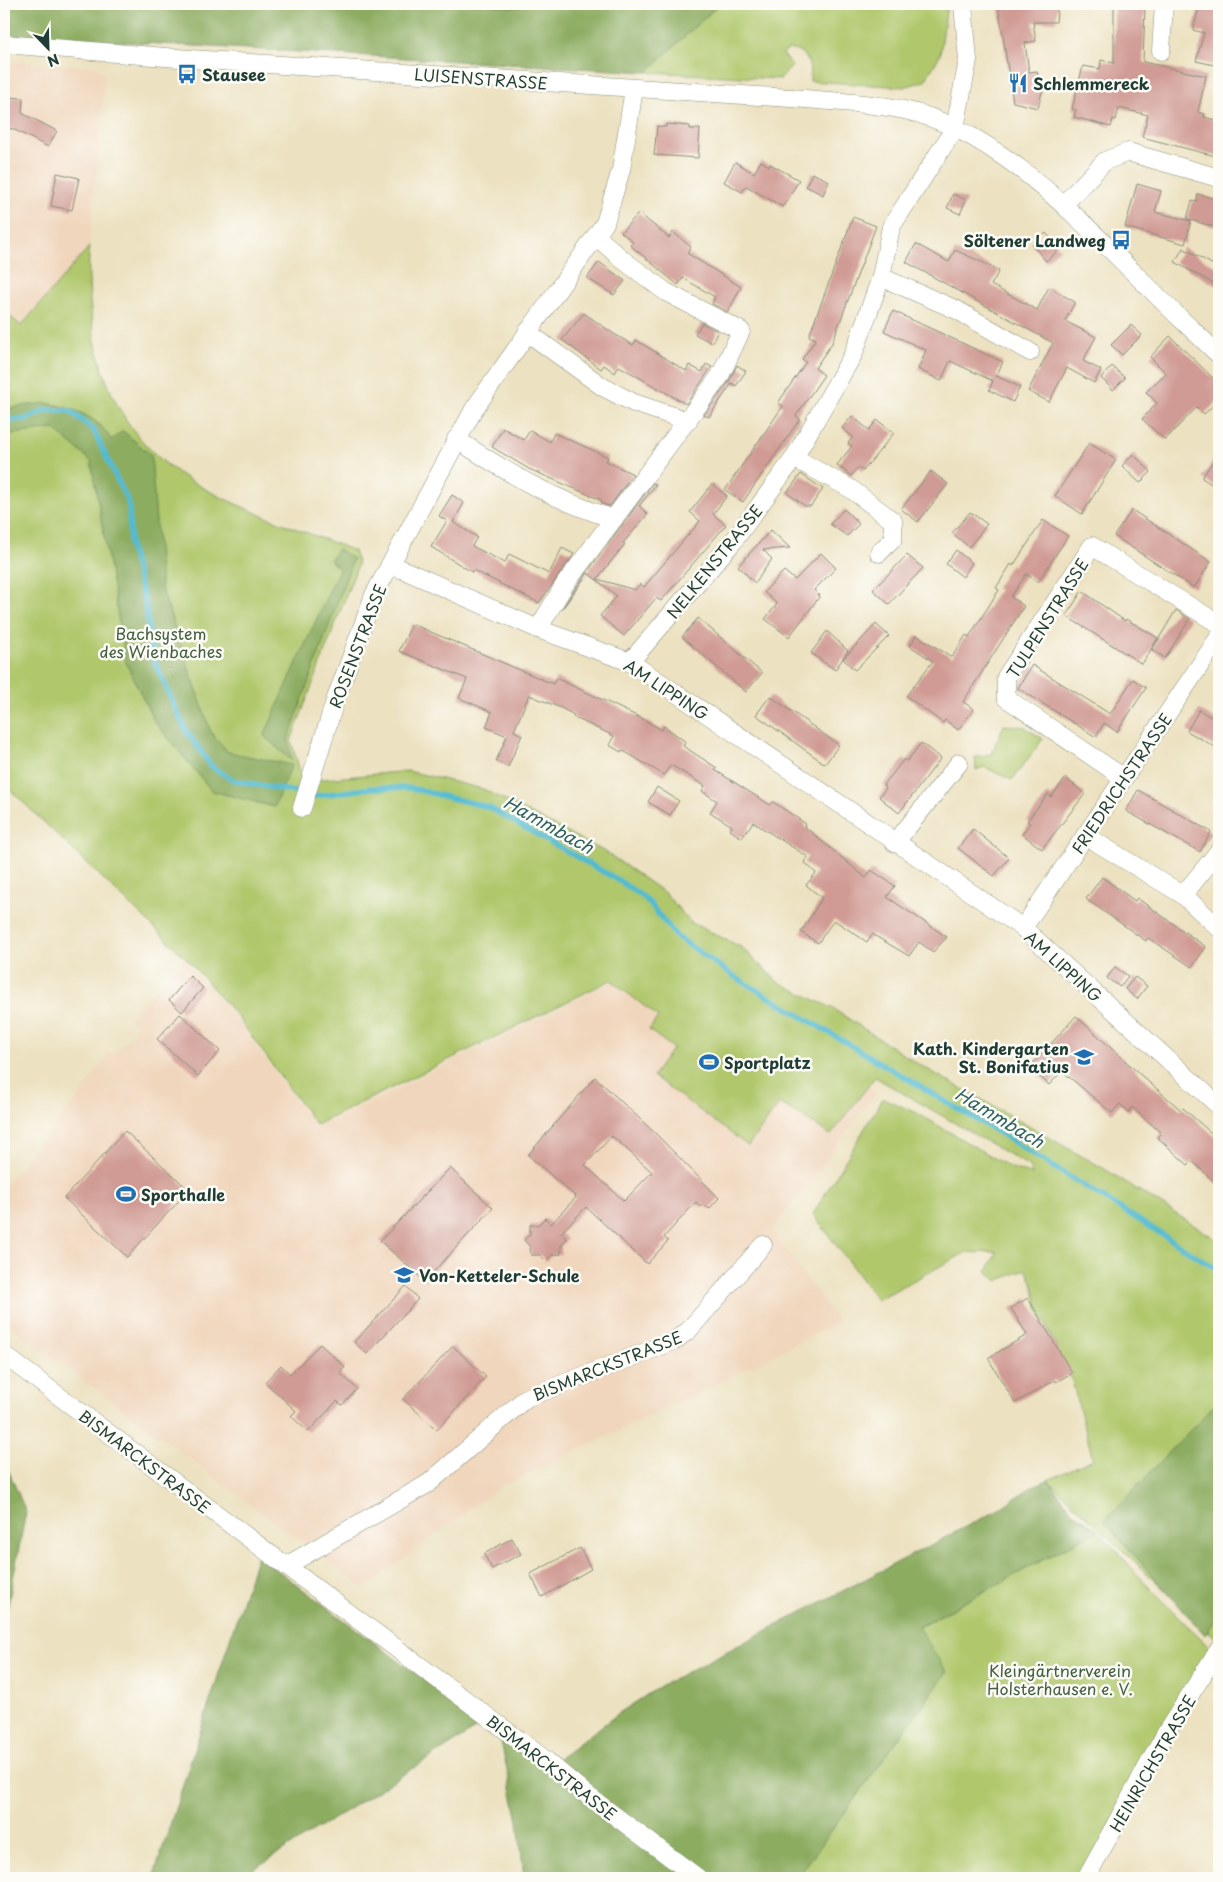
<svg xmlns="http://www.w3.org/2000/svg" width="1223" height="1882" font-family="'Playpen Sans',sans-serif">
<rect width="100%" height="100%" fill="#fdfcf7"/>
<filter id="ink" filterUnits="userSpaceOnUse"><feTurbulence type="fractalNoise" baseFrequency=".02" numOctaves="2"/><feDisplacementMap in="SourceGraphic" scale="10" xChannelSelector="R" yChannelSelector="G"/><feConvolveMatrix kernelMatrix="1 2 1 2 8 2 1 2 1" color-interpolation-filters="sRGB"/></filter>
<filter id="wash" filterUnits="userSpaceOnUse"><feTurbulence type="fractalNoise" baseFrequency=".0096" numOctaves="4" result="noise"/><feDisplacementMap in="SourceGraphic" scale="20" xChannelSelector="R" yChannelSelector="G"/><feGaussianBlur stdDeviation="1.12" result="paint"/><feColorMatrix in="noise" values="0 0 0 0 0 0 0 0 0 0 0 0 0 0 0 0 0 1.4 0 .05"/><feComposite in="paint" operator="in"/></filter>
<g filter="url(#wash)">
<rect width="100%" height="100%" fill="#ece1c0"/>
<!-- built -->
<g fill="#f0d6bc">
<polygon points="4,61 97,67 105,75 89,247 21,326 4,311"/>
<polygon points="670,953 857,1075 876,1093 772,1230 838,1322 721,1382 498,1488 364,1588 4,1321 4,1186 74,1104 109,1052 113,1055 135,1031 133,1029 137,1025 129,1018 183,959 231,1012 316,1129"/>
</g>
<!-- green -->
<g fill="#b0c76c" stroke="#688250">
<path d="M 719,4 L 947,4 L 940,55 L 925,81 L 904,87 L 810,81 C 810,62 809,53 789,49 L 783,54 L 792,66 L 781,79 L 647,72 Z"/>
<path d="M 89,247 C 87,324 97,401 157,456 C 203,499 296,527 354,551 L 358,564 L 291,741 L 303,781 L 408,771 L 483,789 L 607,853 L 666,894 L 690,922 L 741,947 L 778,982 L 832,1008 L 918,1064 L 1103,1168 L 1219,1241 L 1219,1641 L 1048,1480 L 1093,1459 L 1072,1381 L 1038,1308 L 1033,1284 L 1026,1269 L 997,1281 L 987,1271 L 997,1252 L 965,1253 L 877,1300 L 813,1214 L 883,1098 L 917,1113 L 1009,1167 L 1032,1175 L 1029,1166 L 875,1077 L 831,1135 L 780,1103 L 748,1146 L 653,1076 L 673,1048 L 649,1030 L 658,1017 L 611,980 L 316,1125 L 236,1015 L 189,961 L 4,784 L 4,311 L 21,326 Z"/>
<polygon points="1004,725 1025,727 1043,739 1012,780 984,767 976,770 975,757 991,754"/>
<polygon points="1098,1530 1154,1593 1212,1649 1081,1878 797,1878 947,1672 917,1628"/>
</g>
<!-- forest -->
<g fill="#8cac60" stroke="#56744a">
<polygon points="4,4 480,4 513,7 534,4 719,4 647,72 4,35"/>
<path d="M 44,403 C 69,406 99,416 111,440 L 123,431 L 151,455 L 161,587 L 211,732 L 228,752 L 292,765 L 274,807 L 212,791 L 154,721 L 126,663 L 91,461 L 54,429 L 4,435 L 4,409 Z"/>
<polygon points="338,549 353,559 288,740 292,761 264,736 339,569 330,560"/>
<polygon points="1219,1400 1219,1614 1205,1635 1104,1521"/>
<polygon points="4,1460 26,1512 4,1625"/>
<polygon points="1048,1480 1073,1512 1098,1530 918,1627 947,1672 797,1878 524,1878 518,1821 500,1737 546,1768 619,1713 662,1685 996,1511 1033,1486"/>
<polygon points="257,1555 483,1724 240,1878 153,1878"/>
</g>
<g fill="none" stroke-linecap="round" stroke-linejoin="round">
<!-- stream -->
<polyline stroke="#53bbd0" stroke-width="5.5" points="4,420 26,419 46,410 70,411 93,429 129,504 130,547 145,603 153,658 185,729 212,767 233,780 316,796 371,788 410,788 488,807 618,880 646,899 676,936 735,977 1004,1136 1219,1270"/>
</g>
<g id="blocks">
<!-- building -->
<g fill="#d09b94" fill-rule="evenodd">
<polygon points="998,4 1058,4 1056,22 1033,22 1036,41 1025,43 1029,72 1037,71 1039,81 1045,80 1038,108 1013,102"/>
<polygon points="1114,4 1135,4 1135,6 1145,7 1143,62 1206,76 1198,112 1205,114 1204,117 1219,121 1219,157 1142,137 1148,115 1119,108 1116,120 1113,119 1111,127 1074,117 1076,110 1072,109 1083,66 1100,69 1101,60 1114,63"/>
<polygon points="1200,4 1219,4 1219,66 1196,61 1204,33 1193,30"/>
<polygon points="4,97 23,98 22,113 57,131 48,147 13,129 4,128"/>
<polygon points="666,124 690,126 690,129 700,129 698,158 654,155 657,126 666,127"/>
<polygon points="761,161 769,166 770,164 799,180 783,207 746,186 742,192 724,182 735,162 754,173"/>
<polygon points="57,173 79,178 72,210 51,206"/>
<polygon points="812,173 829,181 823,195 806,186"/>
<polygon points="1137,184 1161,191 1155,212 1191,221 1185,244 1125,227"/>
<polygon points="953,194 966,200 960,214 947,208"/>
<polygon points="1198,194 1219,200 1219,228 1187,219 1192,201 1196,202"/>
<polygon points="639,213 669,238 673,232 691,247 687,253 741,287 728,312 712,304 715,297 683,278 678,285 630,245 633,242 621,232"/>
<polygon points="853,217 876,226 832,343 815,368 824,375 796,416 800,419 743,502 725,490 783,406 778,403 806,362 802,359 816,339 809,336"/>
<polygon points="1046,233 1060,249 1046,261 1032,245"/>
<polygon points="916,244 949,262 955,250 986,264 999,271 991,285 1037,310 1049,287 1075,302 1065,321 1096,337 1083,361 1101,370 1094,383 1067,368 1049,402 1028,391 1053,343 906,262"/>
<polygon points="1183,248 1219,268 1219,287 1175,262"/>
<polygon points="599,262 625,281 614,295 587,278"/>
<polygon points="893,311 1003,362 996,376 1020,387 1013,402 989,390 993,381 950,361 941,381 918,369 926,350 884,331"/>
<polygon points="584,313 614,334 633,345 636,340 686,371 689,365 702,372 706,364 712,367 686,404 619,366 615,373 604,365 601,369 562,340"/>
<polygon points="702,323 718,331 712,343 695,334"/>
<polygon points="1131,325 1142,335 1122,355 1111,345"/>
<polygon points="1170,336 1219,384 1219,400 1204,414 1197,407 1165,440 1142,419 1157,403 1146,392 1166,373 1150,357"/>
<polygon points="737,365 746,371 736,386 732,383 709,417 704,415 729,382"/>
<polygon points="1112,366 1125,378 1113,390 1101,378"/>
<polygon points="852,416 869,430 877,420 894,433 863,471 858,467 851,476 837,465 852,446 848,443 853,437 842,428"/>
<polygon points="503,428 524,440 530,430 550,442 554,433 608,457 606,461 633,474 610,506 602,504 601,500 529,469 492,447"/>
<polygon points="1089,443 1116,460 1082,514 1055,496"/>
<polygon points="1219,451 1219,489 1202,478"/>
<polygon points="1133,454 1151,472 1140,483 1122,466"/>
<polygon points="931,471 948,484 918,522 901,509"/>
<polygon points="801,474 823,489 811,506 805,506 787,493"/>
<polygon points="653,483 656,484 639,506 648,514 623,543 625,544 597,579 635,590 640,584 644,587 700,521 690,512 712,484 727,496 713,514 726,525 661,601 656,598 624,636 600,616 617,596 588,573 562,609 574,590"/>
<polygon points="452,495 464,503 453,522 477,537 472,546 505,563 509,554 549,574 562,548 574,554 539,603 473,570 472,572 431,547 447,521 439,516"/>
<polygon points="844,509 859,524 847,536 830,524"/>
<polygon points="1132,510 1211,562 1194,588 1114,536"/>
<polygon points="970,512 987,524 969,547 952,533"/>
<polygon points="1043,520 1068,536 1038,582 1026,574 1011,597 1024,606 963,702 974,709 958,730 945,720 943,723 906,696 933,661 910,646 916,635 952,657 966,635 969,637 999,590 996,588 1011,564 1013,566"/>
<polygon points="771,530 790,548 763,550 772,559 755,583 738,566"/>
<polygon points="956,550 972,563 963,577 946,564"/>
<polygon points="821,553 836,568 814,590 820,596 789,637 765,619 777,604 764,592 784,571 795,580"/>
<polygon points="907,555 923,568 889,604 873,590"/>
<polygon points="1082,591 1125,621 1126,619 1158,638 1142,664 1066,616"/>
<polygon points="1176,610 1190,619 1165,658 1152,650"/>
<polygon points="698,618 762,673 746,692 682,637"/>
<polygon points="412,624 553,684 556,678 641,718 662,730 664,726 686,742 683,746 717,768 715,770 770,805 773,802 806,824 804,826 866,878 871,870 895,886 887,897 947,937 933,952 919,942 909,956 872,934 867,942 834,920 818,943 801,932 822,898 806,885 816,873 804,862 808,857 753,822 742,838 730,830 732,826 710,812 717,801 702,791 705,786 671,765 664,775 622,750 621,752 609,745 614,736 573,717 574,715 561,708 529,695 514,731 522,735 508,767 496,761 507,736 486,727 492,712 459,698 467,679 399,651"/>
<polygon points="876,624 889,636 855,670 843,659"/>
<polygon points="827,631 848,651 835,670 811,653"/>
<polygon points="1032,665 1110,714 1133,679 1146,688 1117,732 1104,723 1096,737 1018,688"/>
<polygon points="770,696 839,745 825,764 756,715"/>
<polygon points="1199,710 1219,722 1219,749 1187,731"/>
<polygon points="921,743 941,758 899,813 879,797 886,788 883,785 891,776 904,759 907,761"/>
<polygon points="1066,778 1085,794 1042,849 1022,834 1030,823 1027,821 1048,794 1051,797"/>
<polygon points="657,787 679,801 670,815 648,802"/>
<polygon points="1138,790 1211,832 1200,852 1126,811"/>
<polygon points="973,829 1009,858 994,876 958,848"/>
<polygon points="1102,877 1135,901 1137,898 1206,947 1192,967 1148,938 1146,941 1086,899"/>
<polygon points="1115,967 1128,976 1120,987 1107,978"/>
<polygon points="190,976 203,988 182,1012 169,1000"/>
<polygon points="1135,977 1147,986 1137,999 1125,989"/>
<polygon points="180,1014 220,1051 198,1076 157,1039"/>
<polygon points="1076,1016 1143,1077 1181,1110 1183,1108 1219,1140 1219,1186 1192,1161 1188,1165 1157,1137 1161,1133 1132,1107 1129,1112 1120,1104 1112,1113 1062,1071 1049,1085 1030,1067"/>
<path d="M 595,1077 L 656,1134 L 719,1198 L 709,1209 L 704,1204 L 700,1207 L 696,1202 L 664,1237 L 668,1241 L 647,1264 L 586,1207 L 561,1233 L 567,1239 L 561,1246 L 561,1254 L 552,1255 L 546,1261 L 540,1255 L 531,1255 L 530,1247 L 524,1240 L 530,1234 L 530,1225 L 538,1225 L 545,1218 L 551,1224 L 576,1197 L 528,1155 ZM 612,1136 L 652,1172 L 624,1201 L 585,1165 Z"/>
<polygon points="125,1131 189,1190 127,1257 64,1198"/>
<polygon points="450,1168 493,1208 425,1281 380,1241"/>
<polygon points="406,1286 418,1299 367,1354 354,1342"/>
<polygon points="1028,1298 1072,1373 1056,1382 1055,1380 1015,1403 988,1358 1027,1335 1011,1308"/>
<polygon points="320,1344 345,1367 340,1373 357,1389 342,1405 337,1401 308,1432 291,1416 296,1411 265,1382 281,1365 290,1374"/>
<polygon points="453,1346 486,1377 437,1430 403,1399"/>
<polygon points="512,1538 521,1554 492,1569 484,1554"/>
<polygon points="580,1548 591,1569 542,1597 530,1574"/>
</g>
</g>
</g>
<g filter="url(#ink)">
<use href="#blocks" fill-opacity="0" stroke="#868f7a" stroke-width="1"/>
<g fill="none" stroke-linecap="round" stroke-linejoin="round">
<defs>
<g id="minor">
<path d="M 4,44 L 190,59 L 806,99 C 839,102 872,103 904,110 C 991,128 1071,211 1132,271 C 1161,300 1190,328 1219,355"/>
<polyline points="1161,51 1164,4"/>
<polyline points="1064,204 1105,161 1128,152 1219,178"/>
<polyline points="881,277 957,310 1030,352"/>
<polyline points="527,332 603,387 634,403 688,421"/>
<path d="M 456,439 C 511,475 551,499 614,519"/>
<polyline points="794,458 851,489 893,521 893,539 879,553"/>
<polyline points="390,564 538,629 630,662 1023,928 1219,1106"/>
<polyline points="538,629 565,584 720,376 741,331 666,292 623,260 596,236"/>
<polyline points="630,662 732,543 794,458 854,353 881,277 891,227 955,128 968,60 963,4"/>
<polyline points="1124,778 1006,698 1006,677 1092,546 1219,624"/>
<polyline points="302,808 335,701 374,595 474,409 605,223 621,170 634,89"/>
<polyline points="1086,836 1183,895 1219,928"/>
<polyline points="895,843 959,763"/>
<polyline points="1183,895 1219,851"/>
<polyline points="1023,928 1219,637"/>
<polyline points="4,1355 547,1761 587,1795 698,1878"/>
<polyline points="286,1566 429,1483 526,1398 674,1341 688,1331 763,1245"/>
<polyline points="1086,1878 1167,1731 1219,1649"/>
</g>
</defs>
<!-- minor casing -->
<use href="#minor" stroke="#868f7a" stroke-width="19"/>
<!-- minor -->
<use href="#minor" stroke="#fff" stroke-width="18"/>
</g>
</g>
<!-- icons -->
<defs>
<symbol id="bus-bare" viewBox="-9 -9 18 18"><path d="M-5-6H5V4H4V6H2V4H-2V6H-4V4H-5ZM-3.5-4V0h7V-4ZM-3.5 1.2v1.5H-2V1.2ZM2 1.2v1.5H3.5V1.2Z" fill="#1f6fb2" stroke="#fdfcf7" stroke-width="2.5" paint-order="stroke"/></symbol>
<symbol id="restaurant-bare" viewBox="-9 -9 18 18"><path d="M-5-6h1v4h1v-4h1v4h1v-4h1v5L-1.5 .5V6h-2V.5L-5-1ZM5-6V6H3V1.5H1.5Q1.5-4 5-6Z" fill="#1f6fb2" stroke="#fdfcf7" stroke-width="2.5" paint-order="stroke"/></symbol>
<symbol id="school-bare" viewBox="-9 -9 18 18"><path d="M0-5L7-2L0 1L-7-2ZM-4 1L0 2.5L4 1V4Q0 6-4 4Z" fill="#1f6fb2" stroke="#fdfcf7" stroke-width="2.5" paint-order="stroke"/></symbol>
<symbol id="stadium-bare" viewBox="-9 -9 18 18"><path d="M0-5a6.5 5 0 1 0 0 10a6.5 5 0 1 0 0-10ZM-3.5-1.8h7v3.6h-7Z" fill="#1f6fb2" stroke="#fdfcf7" stroke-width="2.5" paint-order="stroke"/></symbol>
</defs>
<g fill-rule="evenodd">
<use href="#bus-bare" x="173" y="60" width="28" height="28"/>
<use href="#restaurant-bare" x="1004" y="69" width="28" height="28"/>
<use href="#bus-bare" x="1107" y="226" width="28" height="28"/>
<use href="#school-bare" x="1070" y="1043" width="28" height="28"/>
<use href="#stadium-bare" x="695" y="1048" width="28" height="28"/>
<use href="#stadium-bare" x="112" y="1180" width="28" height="28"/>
<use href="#school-bare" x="390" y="1261" width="28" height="28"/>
</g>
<g text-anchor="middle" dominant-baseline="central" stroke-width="5" stroke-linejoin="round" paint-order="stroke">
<!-- poi labels -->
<g font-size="16" font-weight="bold" fill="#1f3d34" stroke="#fdfcf7" text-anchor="start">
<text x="202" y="74">Stausee</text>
<text x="1033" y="83">Schlemmereck</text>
<text x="1106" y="240" text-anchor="end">Söltener Landweg</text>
<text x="1069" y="1048" text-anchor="end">Kath. Kindergarten<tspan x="1069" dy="18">St. Bonifatius</tspan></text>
<text x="724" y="1062">Sportplatz</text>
<text x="141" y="1194">Sporthalle</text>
<text x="419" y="1275">Von-Ketteler-Schule</text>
</g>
<!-- street labels -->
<g font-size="16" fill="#1f3d34" stroke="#fdfcf7">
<text transform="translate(481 78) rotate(4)">LUISENSTRASSE</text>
<text transform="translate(714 561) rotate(-51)">NELKENSTRASSE</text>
<text transform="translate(1047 618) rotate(-58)">TULPENSTRASSE</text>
<text transform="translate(357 646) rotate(-69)">ROSENSTRASSE</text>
<text transform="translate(667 689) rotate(33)">AM LIPPING</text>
<text transform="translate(1121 783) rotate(-56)">FRIEDRICHSTRASSE</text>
<text transform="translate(1064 966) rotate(42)">AM LIPPING</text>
<text transform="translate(607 1365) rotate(-22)">BISMARCKSTRASSE</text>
<text transform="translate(145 1461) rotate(37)">BISMARCKSTRASSE</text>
<text transform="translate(1152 1763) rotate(-60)">HEINRICHSTRASSE</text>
<text transform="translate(552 1767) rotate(38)">BISMARCKSTRASSE</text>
</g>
<!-- park labels -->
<g font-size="16" fill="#436042" stroke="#fdfcf7">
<text x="161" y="633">Bachsystem<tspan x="161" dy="18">des Wienbaches</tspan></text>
<text x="1060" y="1670">Kleingärtnerverein<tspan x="1060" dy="18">Holsterhausen e. V.</tspan></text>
</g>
<!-- water labels -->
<g font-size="18" font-style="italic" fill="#2f6363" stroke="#fdfcf7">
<text transform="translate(549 824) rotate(29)">Hammbach</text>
<text transform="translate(1000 1117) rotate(31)">Hammbach</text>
</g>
</g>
<!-- margin -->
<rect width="1223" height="1882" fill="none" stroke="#fdfcf7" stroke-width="20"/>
<!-- north arrow -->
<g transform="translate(48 48) rotate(157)" stroke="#fdfcf7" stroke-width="4" paint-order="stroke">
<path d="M0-4L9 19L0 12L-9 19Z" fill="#1f3d34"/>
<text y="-8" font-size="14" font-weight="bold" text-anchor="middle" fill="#1f3d34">N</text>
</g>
</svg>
